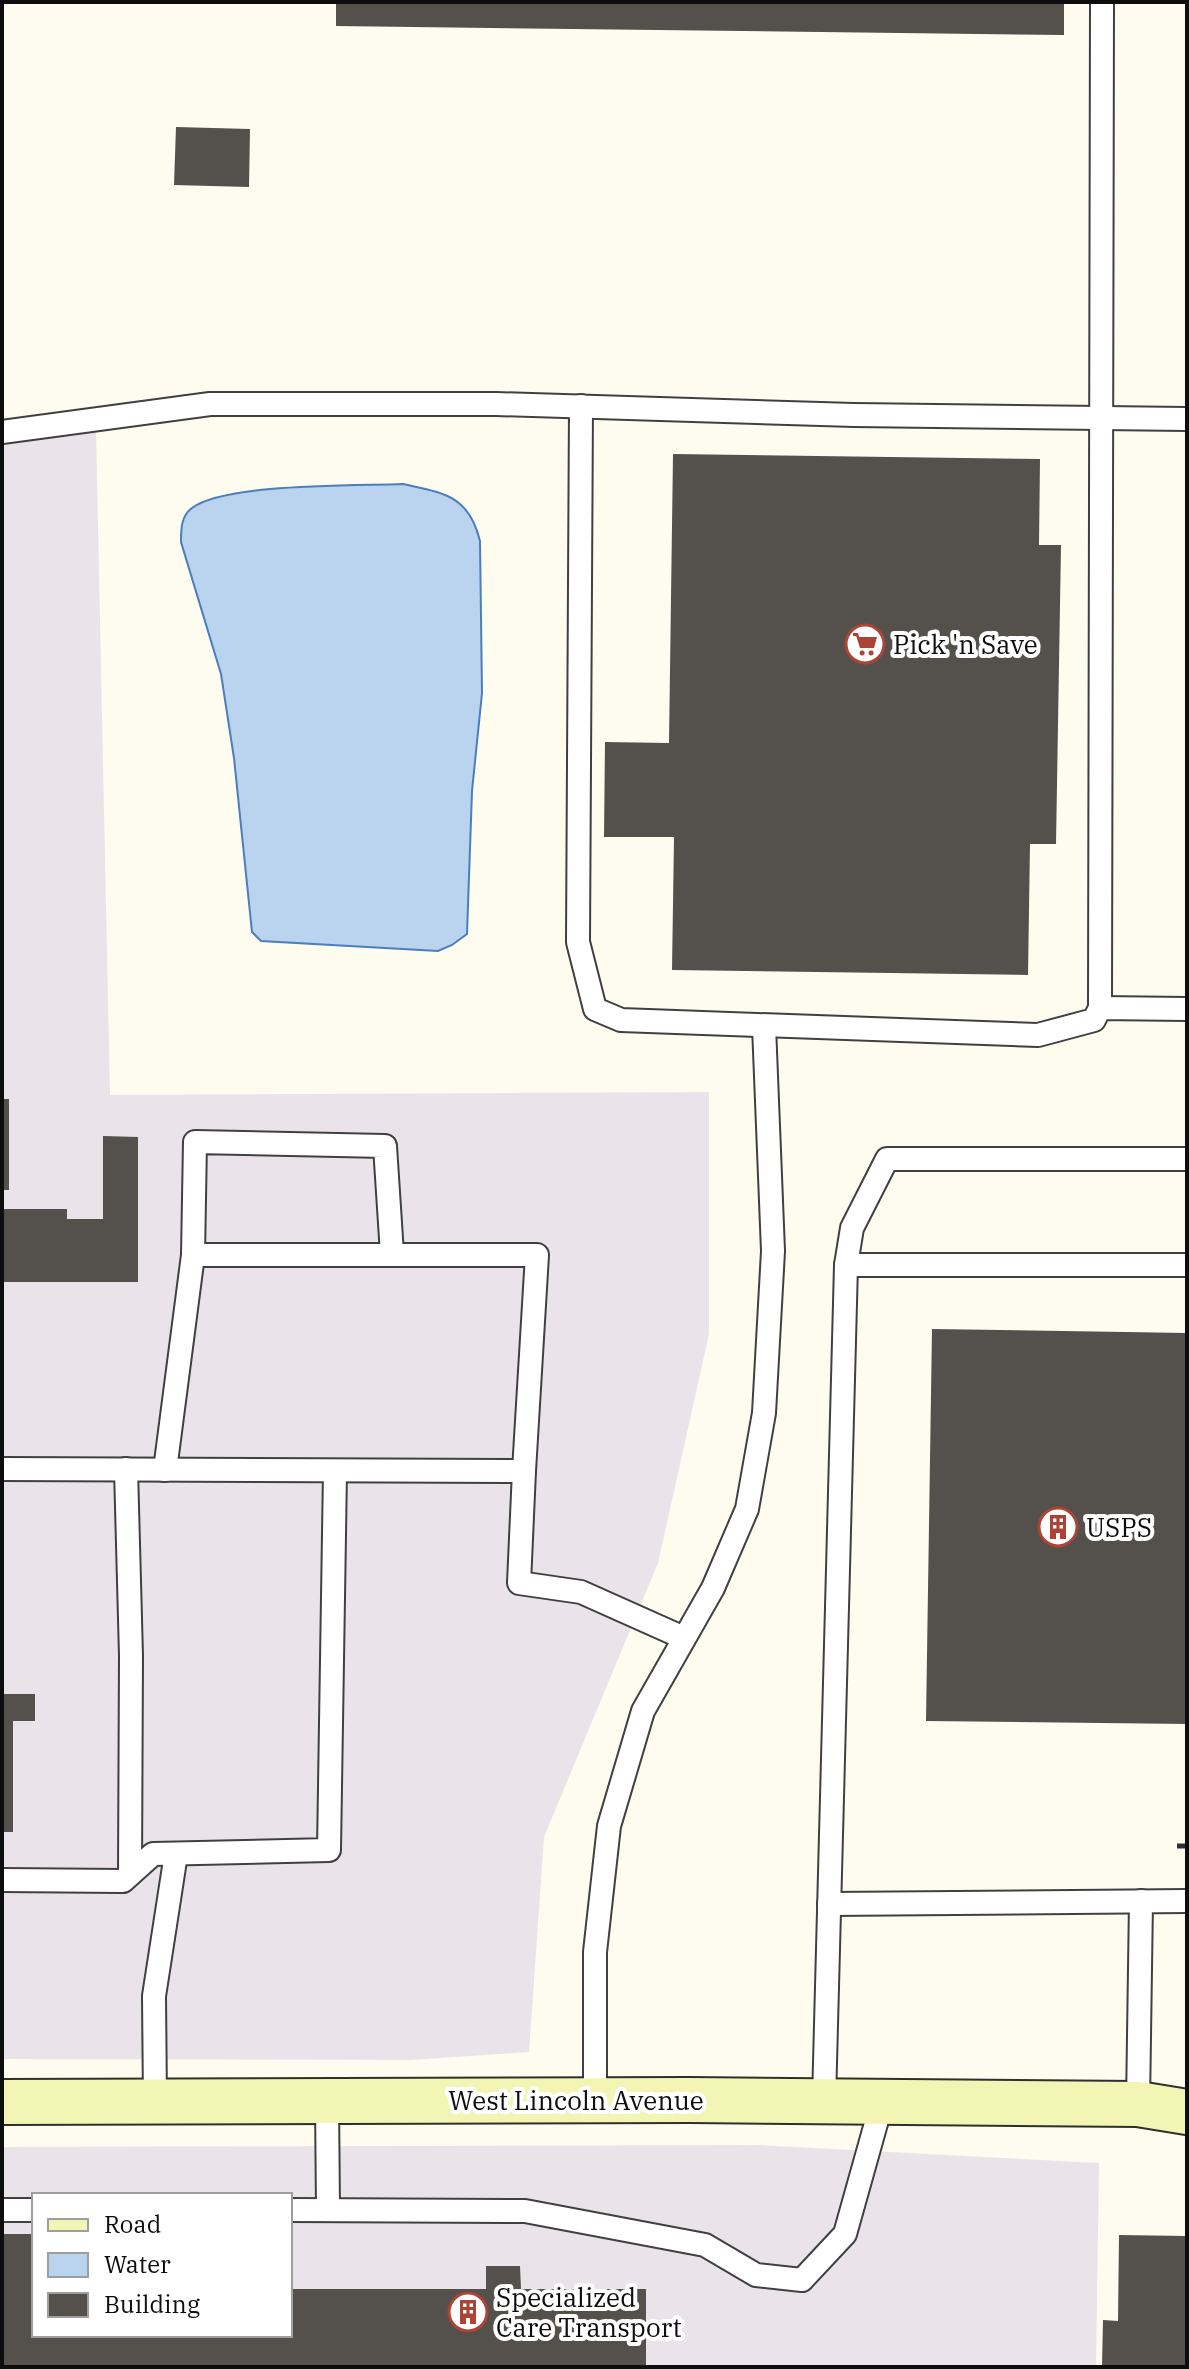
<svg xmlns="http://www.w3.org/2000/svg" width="1189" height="2369" font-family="'IBM Plex Serif',serif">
<rect width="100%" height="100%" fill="#fdfcef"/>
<!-- industrial -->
<g fill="#ebe3ea" fill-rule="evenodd">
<polygon points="69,431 96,431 110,1095 709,1092 709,1334 658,1563 544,1837 529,2052 410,2060 2,2059 2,445"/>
<path d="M 757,2145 L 1099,2163 L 1096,2367 L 2,2367 L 2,2147 ZM 34,2195 L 290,2195 L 290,2335 L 34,2335 Z"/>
</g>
<!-- water -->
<path fill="#bad3ee" stroke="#4b7ebc" stroke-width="2" d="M 403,484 C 443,493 469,495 480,541 L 482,693 L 472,791 L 467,934 L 452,945 L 438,951 L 261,941 L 252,932 L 234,758 L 221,674 L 181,542 C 181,529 181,516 192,508 C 226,483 357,486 403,484 Z"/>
<!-- building -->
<g fill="#54504b">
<polygon points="336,2 1064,2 1064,35 336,26"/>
<polygon points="176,127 250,129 249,187 174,185"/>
<polygon points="673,454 1040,459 1039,545 1061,545 1056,844 1030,844 1028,975 672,970 674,837 604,837 605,742 669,743"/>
<rect x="2" y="1099" width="7" height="91"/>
<polygon points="103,1136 138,1137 138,1282 2,1282 2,1209 67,1209 67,1219 103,1219"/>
<polygon points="932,1329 1187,1333 1187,1724 926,1721"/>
<polygon points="2,1694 35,1694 35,1721 13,1721 13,1832 2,1832"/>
<polygon points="2,2234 34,2234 34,2335 290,2335 290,2289 486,2289 486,2266 520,2266 521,2289 646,2289 646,2367 2,2367"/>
<polygon points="1119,2235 1187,2236 1187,2367 1102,2366 1103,2320 1118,2321"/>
</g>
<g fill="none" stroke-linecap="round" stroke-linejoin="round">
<defs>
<g id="service">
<polyline points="581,406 578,942 595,1009 621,1020 1038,1035 1094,1020 1100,1008 1187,1009"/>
<polyline points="2,432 210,404 496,404 854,415 1187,419"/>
<polyline points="1100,1008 1102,2"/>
<polyline points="193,1255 195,1142 385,1146 392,1254"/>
<polyline points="846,1265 1187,1265"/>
<polyline points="2,1469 524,1471 519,1583 581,1592 684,1638"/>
<polyline points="126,1469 131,1656 130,1874"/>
<polyline points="165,1470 193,1255 537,1255 524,1471"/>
<polyline points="2,1880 123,1881 153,1854 329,1850 335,1471"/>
<polyline points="829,1904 1187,1901"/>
<polyline points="595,2100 595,1952 609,1826 643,1711 713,1588 747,1509 764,1413 773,1251 764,1026"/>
<polyline points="327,2101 328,2210"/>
<polyline points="824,2101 846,1265 852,1228 887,1159 1187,1159"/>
<polyline points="155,2102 154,1996 176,1854"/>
<polyline points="1138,2104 1141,1901"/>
<polyline points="2,2210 34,2210"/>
<polyline points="290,2210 525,2211 705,2245 756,2275 802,2280 845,2234 882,2102"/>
</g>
<polyline id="secondary" points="2,2102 690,2100 1138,2104 1187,2112"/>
</defs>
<!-- service casing -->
<use href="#service" stroke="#404040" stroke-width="26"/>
<!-- secondary casing -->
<use href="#secondary" stroke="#2f2f2f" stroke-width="48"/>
<!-- path -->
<polyline stroke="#2f2f2f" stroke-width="5" stroke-dasharray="8 4" stroke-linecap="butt" points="1177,1846 1187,1846"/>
<!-- service -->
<use href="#service" stroke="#fff" stroke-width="22"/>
<!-- secondary -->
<use href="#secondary" stroke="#f2f5b3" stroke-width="44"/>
</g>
<!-- icons -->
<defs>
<symbol id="supermarket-ring" viewBox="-11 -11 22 22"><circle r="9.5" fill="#fff" stroke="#ab4337" stroke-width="1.5"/><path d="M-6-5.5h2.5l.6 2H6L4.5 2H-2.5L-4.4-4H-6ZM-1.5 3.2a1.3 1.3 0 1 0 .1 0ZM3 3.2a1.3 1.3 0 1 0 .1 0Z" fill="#ab4337"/></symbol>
<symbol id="building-ring" viewBox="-11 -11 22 22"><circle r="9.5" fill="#fff" stroke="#ab4337" stroke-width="1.5"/><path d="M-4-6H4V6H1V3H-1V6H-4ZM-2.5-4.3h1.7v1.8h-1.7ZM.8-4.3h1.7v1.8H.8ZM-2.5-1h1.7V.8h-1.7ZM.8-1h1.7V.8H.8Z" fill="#ab4337"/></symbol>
</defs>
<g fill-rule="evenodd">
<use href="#supermarket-ring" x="843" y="622" width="44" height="44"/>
<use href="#building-ring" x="1036" y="1505" width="44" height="44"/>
<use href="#building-ring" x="446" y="2290" width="44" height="44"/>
</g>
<g text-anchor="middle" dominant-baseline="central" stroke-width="8" stroke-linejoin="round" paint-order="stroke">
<!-- poi labels -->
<g font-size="26" fill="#0d0d0d" stroke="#fff" text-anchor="start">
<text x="893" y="644">Pick 'n Save</text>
<text x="1086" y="1527">USPS</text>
<text x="496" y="2297">Specialized<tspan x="496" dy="30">Care Transport</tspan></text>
</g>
<!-- street labels -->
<g font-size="26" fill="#0d0d0d" stroke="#fff">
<text x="576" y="2100">West Lincoln Avenue</text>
</g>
</g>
<!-- border -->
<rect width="1189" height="2369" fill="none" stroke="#0d0d0d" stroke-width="8"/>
<!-- legend -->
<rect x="32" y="2193" width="260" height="144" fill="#ffffff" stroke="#9e9e9e" stroke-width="2"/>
<rect x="48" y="2219" width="40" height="12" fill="#f2f5b3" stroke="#9e9e9e" stroke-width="2"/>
<text x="104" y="2233" font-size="24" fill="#0d0d0d">Road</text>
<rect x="48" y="2253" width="40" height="24" fill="#bad3ee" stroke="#9e9e9e" stroke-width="2"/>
<text x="104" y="2273" font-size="24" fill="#0d0d0d">Water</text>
<rect x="48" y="2293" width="40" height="24" fill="#54504b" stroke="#9e9e9e" stroke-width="2"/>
<text x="104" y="2313" font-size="24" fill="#0d0d0d">Building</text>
</svg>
